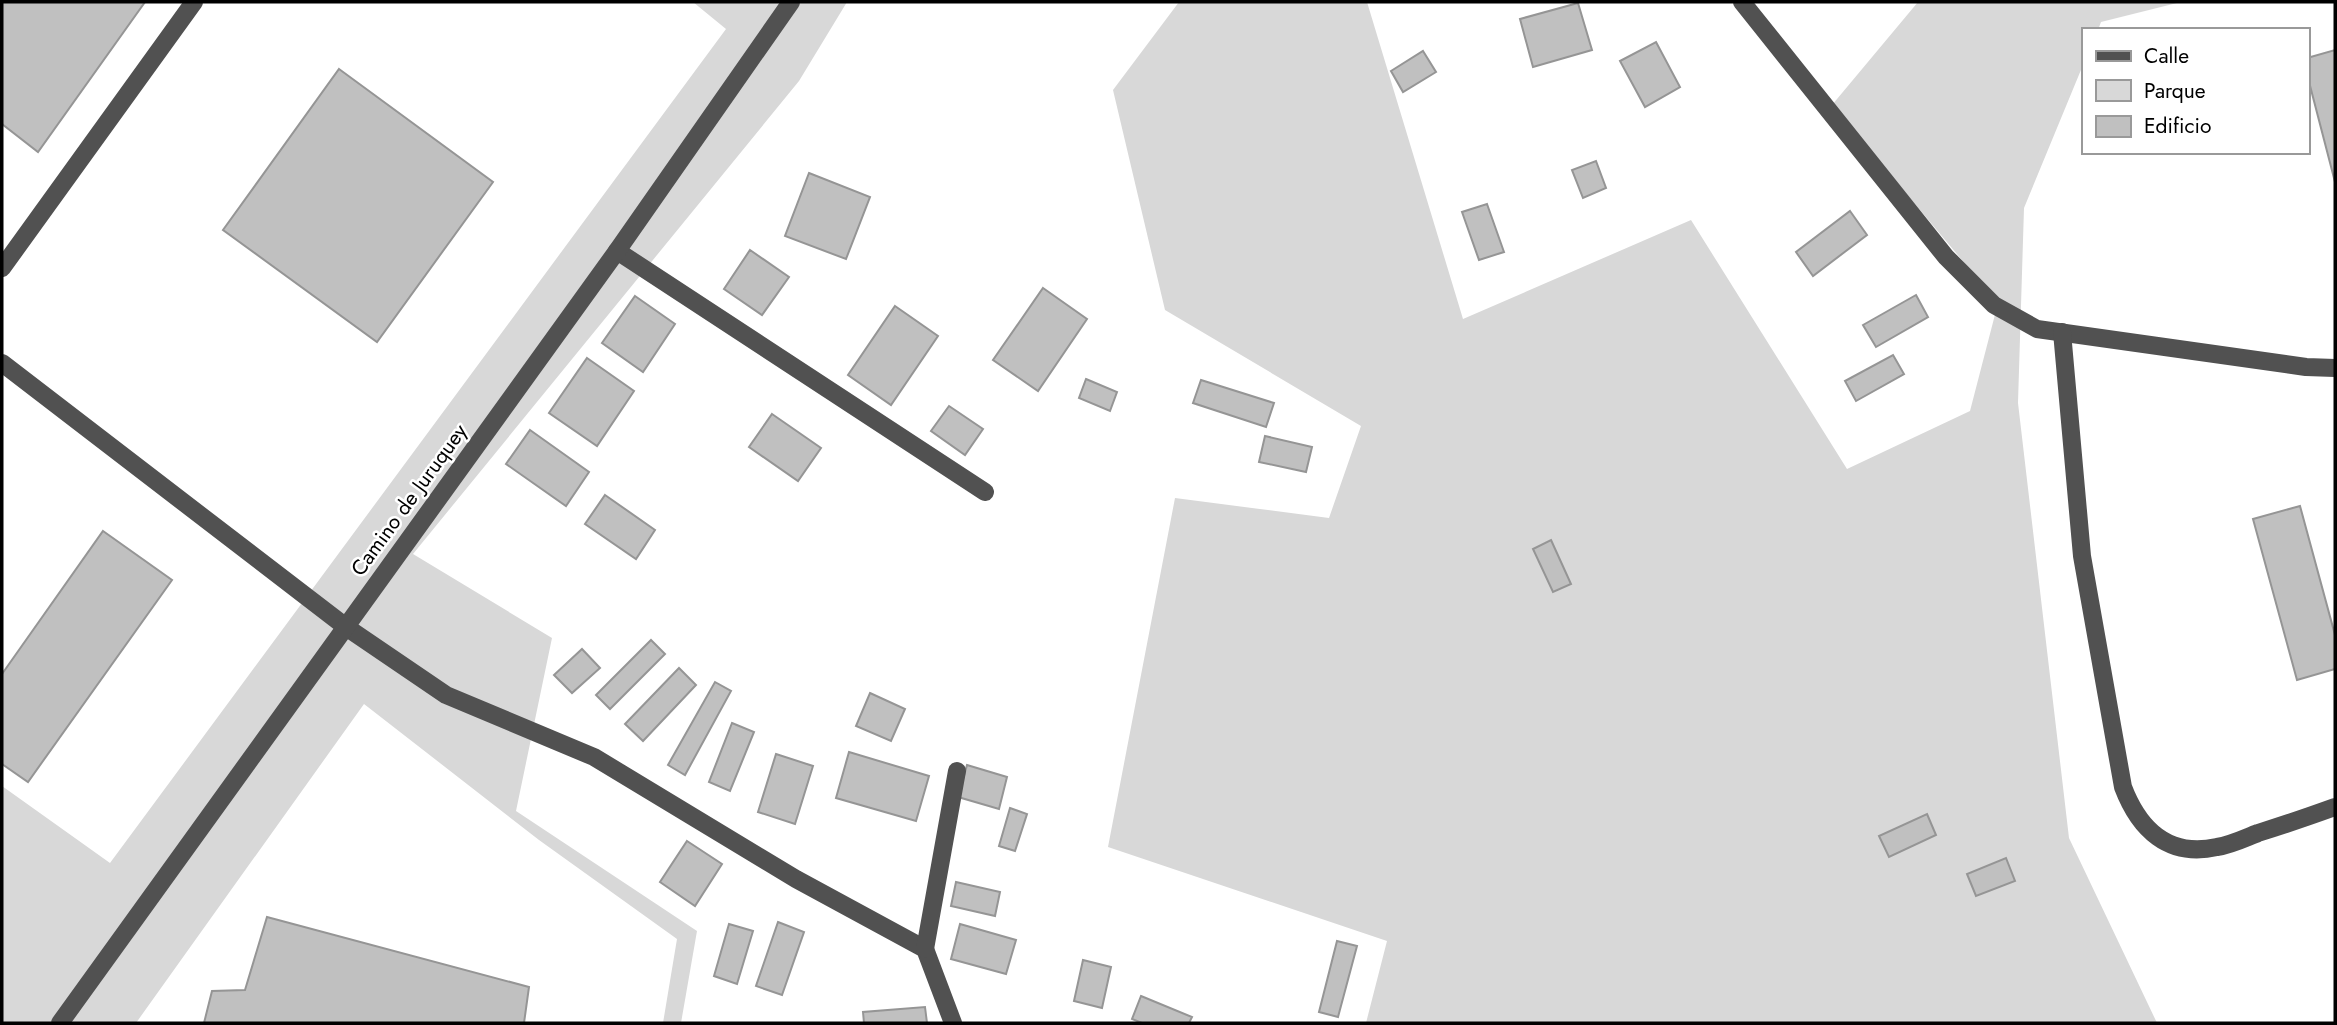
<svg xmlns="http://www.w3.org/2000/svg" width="2337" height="1025" font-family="Jost,sans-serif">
<rect width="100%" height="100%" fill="#fff"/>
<!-- green -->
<g fill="#d8d8d8">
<polygon points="693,2 847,2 799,81 413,554 552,638 516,811 697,931 681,1023 663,1023 677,939 539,840 364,704 136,1023 2,1023 2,786 110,863 726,29"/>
<polygon points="1179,2 1367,2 1463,319 1691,220 1847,469 1970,411 1998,303 1832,105 1918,2 2181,2 2101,22 2098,30 2083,30 2083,65 2024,208 2018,403 2069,838 2157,1023 1366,1023 1387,941 1108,847 1175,498 1329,518 1361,426 1165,310 1113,90"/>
</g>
<!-- building -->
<g fill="#c0c0c0" stroke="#959595" stroke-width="2">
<polygon points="2,2 145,2 38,152 2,124"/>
<polygon points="1578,3 1592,50 1533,67 1520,19"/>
<polygon points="1656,42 1680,87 1645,107 1620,61"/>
<polygon points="2335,50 2335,182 2307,74 2307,58"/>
<polygon points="1423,51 1436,72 1403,92 1391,71"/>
<polygon points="339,69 493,182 377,342 223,230"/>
<polygon points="1596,161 1606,188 1583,198 1572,170"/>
<polygon points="809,173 870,197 846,259 785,236"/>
<polygon points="1487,204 1504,252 1479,260 1462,212"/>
<polygon points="1850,211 1867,235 1813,276 1796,252"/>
<polygon points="750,250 789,277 762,315 724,289"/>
<polygon points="1043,288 1087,319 1038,391 993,360"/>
<polygon points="1916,295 1928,317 1876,347 1863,325"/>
<polygon points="635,296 675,324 643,372 602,343"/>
<polygon points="895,306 938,336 891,405 848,375"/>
<polygon points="1893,355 1904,374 1856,401 1845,381"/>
<polygon points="587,358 634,391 597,446 549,413"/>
<polygon points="1086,379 1117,392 1110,411 1079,398"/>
<polygon points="1201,380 1274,403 1266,427 1193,403"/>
<polygon points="949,406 983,429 965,455 931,431"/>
<polygon points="772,414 821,448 798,481 749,447"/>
<polygon points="530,430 589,472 566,506 506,464"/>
<polygon points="1265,436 1312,447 1306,472 1259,462"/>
<polygon points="605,495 655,530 636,559 585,524"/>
<polygon points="2300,506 2335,635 2335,669 2297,680 2253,519"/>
<polygon points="103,531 172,580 28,782 2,764 2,674"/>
<polygon points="1551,540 1571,584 1553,592 1533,549"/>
<polygon points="651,640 665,654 610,709 596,695"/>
<polygon points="582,649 600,668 572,693 554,675"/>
<polygon points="679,668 696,685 643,741 625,724"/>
<polygon points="715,682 731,691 685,775 668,765"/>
<polygon points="870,693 905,709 891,741 856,726"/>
<polygon points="732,723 754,732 730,791 709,782"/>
<polygon points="849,752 929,776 916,821 836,798"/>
<polygon points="776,754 813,766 795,824 758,812"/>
<polygon points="967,765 1007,777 999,809 958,797"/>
<polygon points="1010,808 1027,814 1015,851 999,846"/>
<polygon points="1927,814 1936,835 1889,857 1879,836"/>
<polygon points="687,841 722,864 695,906 660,882"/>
<polygon points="2006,858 2015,881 1976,896 1967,874"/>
<polygon points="956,882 1000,892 995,916 951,906"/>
<polygon points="267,917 529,987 524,1023 204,1023 212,991 245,990"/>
<polygon points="778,922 804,932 782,995 756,986"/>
<polygon points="729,924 753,931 737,984 714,976"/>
<polygon points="960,924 1016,940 1006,974 951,959"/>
<polygon points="1337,941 1357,946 1338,1017 1319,1012"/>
<polygon points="1083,960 1111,967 1102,1008 1074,1001"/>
<polygon points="1141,996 1192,1017 1189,1023 1142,1023 1132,1019"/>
<polygon points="925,1007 927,1023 864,1023 863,1012"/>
</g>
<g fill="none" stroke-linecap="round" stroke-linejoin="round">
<!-- minor -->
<g stroke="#515151" stroke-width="18">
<polyline points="1742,2 1946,257 1994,305 2037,329 2306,367 2335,368"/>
<polyline points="617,251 985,492"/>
<polyline points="2,268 194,2"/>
<path d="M 2062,332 L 2082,556 L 2123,787 C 2139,829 2168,858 2217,847 C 2231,845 2245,838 2258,833 C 2284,825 2310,816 2335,807"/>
<polyline points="2,363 346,627 446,695 594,757 796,879 925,949 953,1023"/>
<polyline points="925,949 957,771"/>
<polyline points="60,1023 617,251 791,2"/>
</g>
</g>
<g text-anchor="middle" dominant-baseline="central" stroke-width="5" stroke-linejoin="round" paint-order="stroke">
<!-- street labels -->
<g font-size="21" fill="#000" stroke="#fff">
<text transform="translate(409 500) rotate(-54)">Camino de Juruquey</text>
</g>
</g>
<!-- border -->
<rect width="2337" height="1025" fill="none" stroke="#000000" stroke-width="7"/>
<!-- legend -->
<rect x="2082" y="28" width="228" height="126" fill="#ffffff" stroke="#999999" stroke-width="2"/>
<rect x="2096" y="51" width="35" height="10" fill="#515151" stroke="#999999" stroke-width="2"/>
<text x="2144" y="63" font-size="21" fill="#000000">Calle</text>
<rect x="2096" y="80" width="35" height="21" fill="#d8d8d8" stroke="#999999" stroke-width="2"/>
<text x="2144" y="98" font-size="21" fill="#000000">Parque</text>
<rect x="2096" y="116" width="35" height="21" fill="#c0c0c0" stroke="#999999" stroke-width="2"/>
<text x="2144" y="133" font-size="21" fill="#000000">Edificio</text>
</svg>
